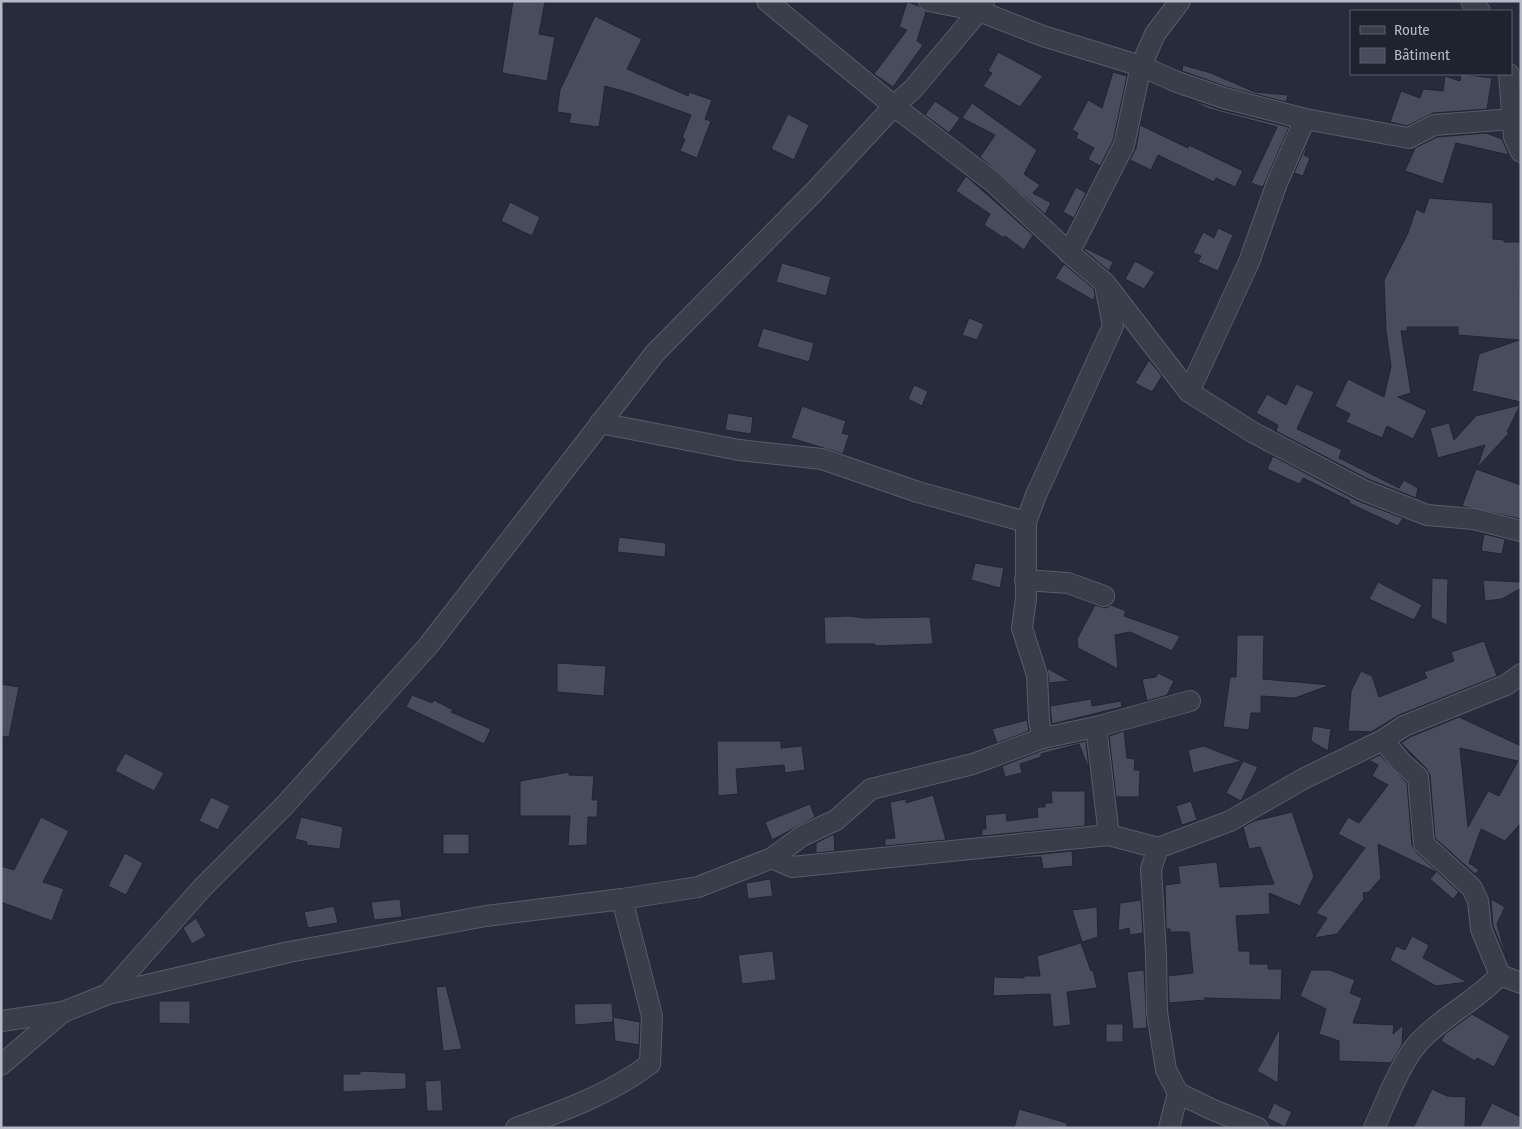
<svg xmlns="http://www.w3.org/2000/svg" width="1522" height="1129" font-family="'Fira Sans Condensed',sans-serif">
<rect width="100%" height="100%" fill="#262c3b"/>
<!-- building -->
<g fill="#484d5e" stroke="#212532" fill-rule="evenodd">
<polygon points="513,1 545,1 539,34 555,37 547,81 502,73"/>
<polygon points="907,2 919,6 926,12 917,41 923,45 893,87 874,74 907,30 899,27"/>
<polygon points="595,16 642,39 627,69 688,96 689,92 712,100 705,119 711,121 697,158 680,151 685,139 682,138 691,115 630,93 605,86 599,127 569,123 571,114 557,112 560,90"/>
<polygon points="998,52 1043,76 1020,107 983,86 992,73 988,71"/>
<polygon points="1183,65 1211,73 1255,92 1288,95 1286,102 1227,87 1182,71"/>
<polygon points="1113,72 1127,76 1113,141 1100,166 1088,159 1094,148 1076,138 1078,133 1072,130 1088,100 1102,108"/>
<polygon points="1461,74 1492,78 1487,109 1433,113 1407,126 1390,122 1401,91 1420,98 1423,89 1443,91 1445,76 1460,81"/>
<polygon points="1187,98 1221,110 1289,127 1263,187 1251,183 1277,127 1209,109"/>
<polygon points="935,101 960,118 949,133 925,115"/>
<polygon points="972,103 1037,150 1024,174 1040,185 1033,193 1051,203 1045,214 980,157 995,135 962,118"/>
<polygon points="788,114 809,125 794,160 771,149"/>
<polygon points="1140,125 1188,148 1189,145 1243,171 1235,187 1216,178 1214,182 1158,155 1151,170 1130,160 1136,148"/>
<polygon points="1486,133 1502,139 1509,155 1456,143 1443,184 1405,171 1415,148 1437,137"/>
<polygon points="1305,148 1307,148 1304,155 1310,158 1303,176 1294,173"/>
<polygon points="966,176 1033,235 1024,250 1005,236 1004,238 984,225 990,214 956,191"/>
<polygon points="1076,187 1086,193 1074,218 1063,212"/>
<polygon points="1429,198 1493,203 1493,239 1504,240 1504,242 1520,242 1521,402 1472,391 1479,354 1519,340 1458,335 1458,327 1407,327 1407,331 1401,331 1411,393 1398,397 1427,411 1413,439 1387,426 1382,438 1346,422 1350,414 1335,406 1348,379 1384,397 1391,366 1386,331 1384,280 1408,233 1416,209 1424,213"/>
<polygon points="510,202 540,217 532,236 501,221"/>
<polygon points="1218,228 1233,235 1218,271 1198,262 1201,256 1193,253 1203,232 1214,238"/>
<polygon points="1085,248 1113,262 1109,271 1084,250"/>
<polygon points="1135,261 1155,272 1144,289 1125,279"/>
<polygon points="782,263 831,277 826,296 776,282"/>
<polygon points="1064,264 1094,289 1095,296 1093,300 1055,278"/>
<polygon points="969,318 984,324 977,340 962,335"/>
<polygon points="763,328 814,343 809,362 757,347"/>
<polygon points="1149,360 1162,376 1152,392 1135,383"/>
<polygon points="1296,384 1314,392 1297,429 1342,450 1339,458 1399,488 1404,480 1418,488 1416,498 1368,479 1276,431 1278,425 1256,413 1267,394 1286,405"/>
<polygon points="914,385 928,391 922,406 908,399"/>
<polygon points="1520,405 1507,432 1509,433 1477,468 1485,445 1438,458 1430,428 1449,423 1454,440 1476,416"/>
<polygon points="802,406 846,421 842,433 849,435 843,454 791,438"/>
<polygon points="728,413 753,417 751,434 725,430"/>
<polygon points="1273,456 1358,501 1403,518 1398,526 1349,503 1350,501 1303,478 1300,484 1290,480 1267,469"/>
<polygon points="1476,469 1521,485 1521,519 1462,506"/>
<polygon points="1484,534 1505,539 1502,554 1481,551"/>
<polygon points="619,537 666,543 665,557 617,552"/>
<polygon points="975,563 1004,568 1000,588 971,580"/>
<polygon points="1432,578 1448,579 1447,625 1431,618"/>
<polygon points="1483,580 1521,582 1521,588 1502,599 1485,601"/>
<polygon points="1378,582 1422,605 1414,620 1369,599"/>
<polygon points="1095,605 1106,608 1111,605 1126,611 1124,616 1180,636 1172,651 1130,632 1115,635 1118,669 1078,648 1077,639"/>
<polygon points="850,616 863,618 930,617 933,644 875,646 875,644 825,644 824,617"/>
<polygon points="1237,635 1264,635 1263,679 1330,685 1295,698 1261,696 1261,713 1251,713 1249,730 1223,727 1230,677 1236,677"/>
<polygon points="1484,641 1497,676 1399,715 1371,732 1348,731 1351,691 1361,671 1372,676 1379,697 1427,678 1424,672 1454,661 1451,652"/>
<polygon points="557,663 606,666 604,696 557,692"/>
<polygon points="1047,668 1070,681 1049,683"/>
<polygon points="1158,673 1174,681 1167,695 1147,701 1142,679 1156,677"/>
<polygon points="1,684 19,687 9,737 1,736"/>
<polygon points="412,695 432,703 434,700 453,710 451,712 491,729 484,744 406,707"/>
<polygon points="1091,699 1092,706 1121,701 1122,707 1052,724 1050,706"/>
<path d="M 1459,717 L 1521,746 L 1521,823 L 1505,841 L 1481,829 L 1469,863 L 1479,870 L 1475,874 L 1435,838 L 1430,775 L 1426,768 L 1401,743 L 1410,737 ZM 1460,748 L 1518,761 L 1499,796 L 1488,791 L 1468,827 Z"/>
<polygon points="1027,720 1029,731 997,743 992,729"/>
<polygon points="1313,726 1331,729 1328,751 1311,741"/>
<polygon points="1124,731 1127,758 1135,759 1134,770 1140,770 1139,797 1116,797 1109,736"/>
<polygon points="717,741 781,741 781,748 802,746 805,770 785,773 784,765 736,769 738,794 718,796"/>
<polygon points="1086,741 1089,770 1079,744 1041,754 1041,757 1020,764 1022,773 1005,777 1002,766 1046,749"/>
<polygon points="1204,746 1242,761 1193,773 1188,750"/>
<polygon points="125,753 164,773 154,791 115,771"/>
<polygon points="1380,755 1407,783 1412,845 1416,852 1459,892 1453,899 1430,879 1436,872 1378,844 1381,878 1369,892 1363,893 1364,899 1337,934 1314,938 1327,918 1316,913 1365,848 1338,834 1348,817 1359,823 1388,785 1372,776 1378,765 1369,760"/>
<polygon points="1243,761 1258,767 1241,801 1226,793"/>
<polygon points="569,772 569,775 594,776 592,800 598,800 597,817 588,817 587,845 568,846 570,816 520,816 520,781"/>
<polygon points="1051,791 1085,791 1085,826 982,836 982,829 986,829 985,815 1006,813 1007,821 1038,817 1037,807 1045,807 1045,803 1052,803"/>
<polygon points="933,795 946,840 885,846 885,839 895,838 890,802 906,799 906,803"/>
<polygon points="211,797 230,806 218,830 199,821"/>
<polygon points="1191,801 1197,820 1182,825 1176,806"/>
<polygon points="810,804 815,817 772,840 765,822"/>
<polygon points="1292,812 1314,876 1300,906 1269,893 1270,914 1236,916 1239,951 1250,951 1250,964 1268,964 1268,969 1282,969 1281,1000 1204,998 1206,1000 1169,1003 1168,976 1193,973 1189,932 1170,932 1170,929 1166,929 1165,885 1180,883 1178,866 1217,862 1220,887 1274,884 1260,847 1249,849 1243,827 1254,821"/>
<polygon points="41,817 69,831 43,882 64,889 52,921 1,902 1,866 14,870"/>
<polygon points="301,817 343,827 340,849 306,845 307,842 295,839"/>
<rect x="443" y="834" width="26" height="20"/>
<polygon points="834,834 835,851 816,853 816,843"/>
<polygon points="1072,851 1073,866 1043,869 1041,857 984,860"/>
<polygon points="125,853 143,863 126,895 108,886"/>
<polygon points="770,879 773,896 748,899 746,883"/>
<polygon points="400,899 402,917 374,920 371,902"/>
<polygon points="1491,899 1505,907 1497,924 1507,958 1493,926"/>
<polygon points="1141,900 1143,933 1130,935 1129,928 1118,931 1120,903"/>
<polygon points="334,906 338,923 308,928 304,912"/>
<polygon points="1097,907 1098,937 1082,942 1072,910"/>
<polygon points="196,918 206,936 192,944 183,928"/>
<polygon points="1412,936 1429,945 1423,958 1467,982 1436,986 1390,960 1396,946 1405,950"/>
<polygon points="1081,943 1091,971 1093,970 1097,988 1067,992 1071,1025 1053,1027 1050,994 993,996 994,977 1024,978 1024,976 1040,976 1037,956"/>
<polygon points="773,951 776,980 742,984 738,955"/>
<polygon points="1144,970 1147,1028 1133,1029 1127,972"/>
<polygon points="1311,970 1330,970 1355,980 1350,993 1362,998 1353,1023 1394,1025 1393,1034 1403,1025 1402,1045 1391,1063 1339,1061 1339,1041 1319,1034 1326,1009 1300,996"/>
<polygon points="446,986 462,1049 443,1051 436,987"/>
<polygon points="159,1001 190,1001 190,1024 159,1023"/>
<polygon points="612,1003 613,1017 640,1022 639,1045 615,1041 613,1018 613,1022 575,1025 574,1004"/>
<polygon points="1472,1014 1510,1036 1494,1067 1477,1058 1475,1061 1441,1041 1445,1034"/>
<rect x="1106" y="1024" width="17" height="18"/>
<polygon points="1280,1028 1278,1083 1257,1071"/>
<polygon points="360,1071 406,1073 406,1089 343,1092 343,1074 360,1074"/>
<polygon points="441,1080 443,1111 427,1111 425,1081"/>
<polygon points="1432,1089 1447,1096 1466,1097 1465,1128 1413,1128"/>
<polygon points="1274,1103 1292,1112 1285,1127 1267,1118"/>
<polygon points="1492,1103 1521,1117 1521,1128 1479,1128"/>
<polygon points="1019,1109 1067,1123 1067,1128 1014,1128"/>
</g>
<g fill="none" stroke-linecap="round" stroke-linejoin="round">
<defs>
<g id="minor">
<polyline points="767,1 894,106 993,182 1075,258 1105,283 1189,392 1254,433 1363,490 1427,515 1474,519 1521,531"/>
<polyline points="929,1 979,11 1043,36 1141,66 1177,82 1224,98 1305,119"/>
<polyline points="1471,1 1480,11"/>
<polyline points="1509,74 1514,137 1521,152"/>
<polyline points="1069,253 1124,145 1141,66 1155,34 1180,1"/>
<polyline points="1189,392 1249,262 1277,183 1305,119 1409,138 1434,125 1512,119"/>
<polyline points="600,423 739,450 822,459 918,492 1026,522"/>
<polyline points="1025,580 1068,583 1104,596"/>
<polyline points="1096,727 1109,835"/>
<polyline points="1043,738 1039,721 1037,675 1022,628 1026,599 1026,522 1036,495 1113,326 1105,285"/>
<polyline points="1383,740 1402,763 1418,777 1424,844 1472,888 1478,901 1481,929 1500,975 1521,983"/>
<polyline points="772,858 792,867 1109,835 1158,848"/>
<polyline points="108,994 289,952 486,916 622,899 698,887 772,858 802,836 836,820 871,789 973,764 1043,738 1096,727 1190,701"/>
<polyline points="1,1021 63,1012 108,994 203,887 285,805 428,646 655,353 815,191 894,106 913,89 979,11 984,1"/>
<polyline points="1,1065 63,1012"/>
<path d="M 516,1128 C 563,1111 610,1094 650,1064 L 652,1016 L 622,899"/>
<polyline points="1169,1128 1178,1093"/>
<polyline points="1258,1128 1211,1109 1178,1093 1166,1070 1157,1012 1156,954 1151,869 1158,848 1230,821 1303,779 1383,740 1404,726 1506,685 1521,674"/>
<path d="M 1374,1128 C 1386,1102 1400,1063 1419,1042 C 1443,1016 1476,1001 1500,975"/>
</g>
</defs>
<!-- minor casing -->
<use href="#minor" stroke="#585c69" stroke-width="22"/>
<!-- minor -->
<use href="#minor" stroke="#3a3e4b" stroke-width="20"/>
</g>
<!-- border -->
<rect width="1522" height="1129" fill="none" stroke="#b6b9c6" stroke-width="5"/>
<!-- legend -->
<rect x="1350" y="10" width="162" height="65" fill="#1f2330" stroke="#5b5f6c"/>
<rect x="1360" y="26" width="25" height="8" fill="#3a3e4b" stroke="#5b5f6c"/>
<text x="1394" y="35" font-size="15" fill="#b6b9c6">Route</text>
<rect x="1360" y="48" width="25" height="15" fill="#484d5e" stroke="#5b5f6c"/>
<text x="1394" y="60" font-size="15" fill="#b6b9c6">Bâtiment</text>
</svg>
